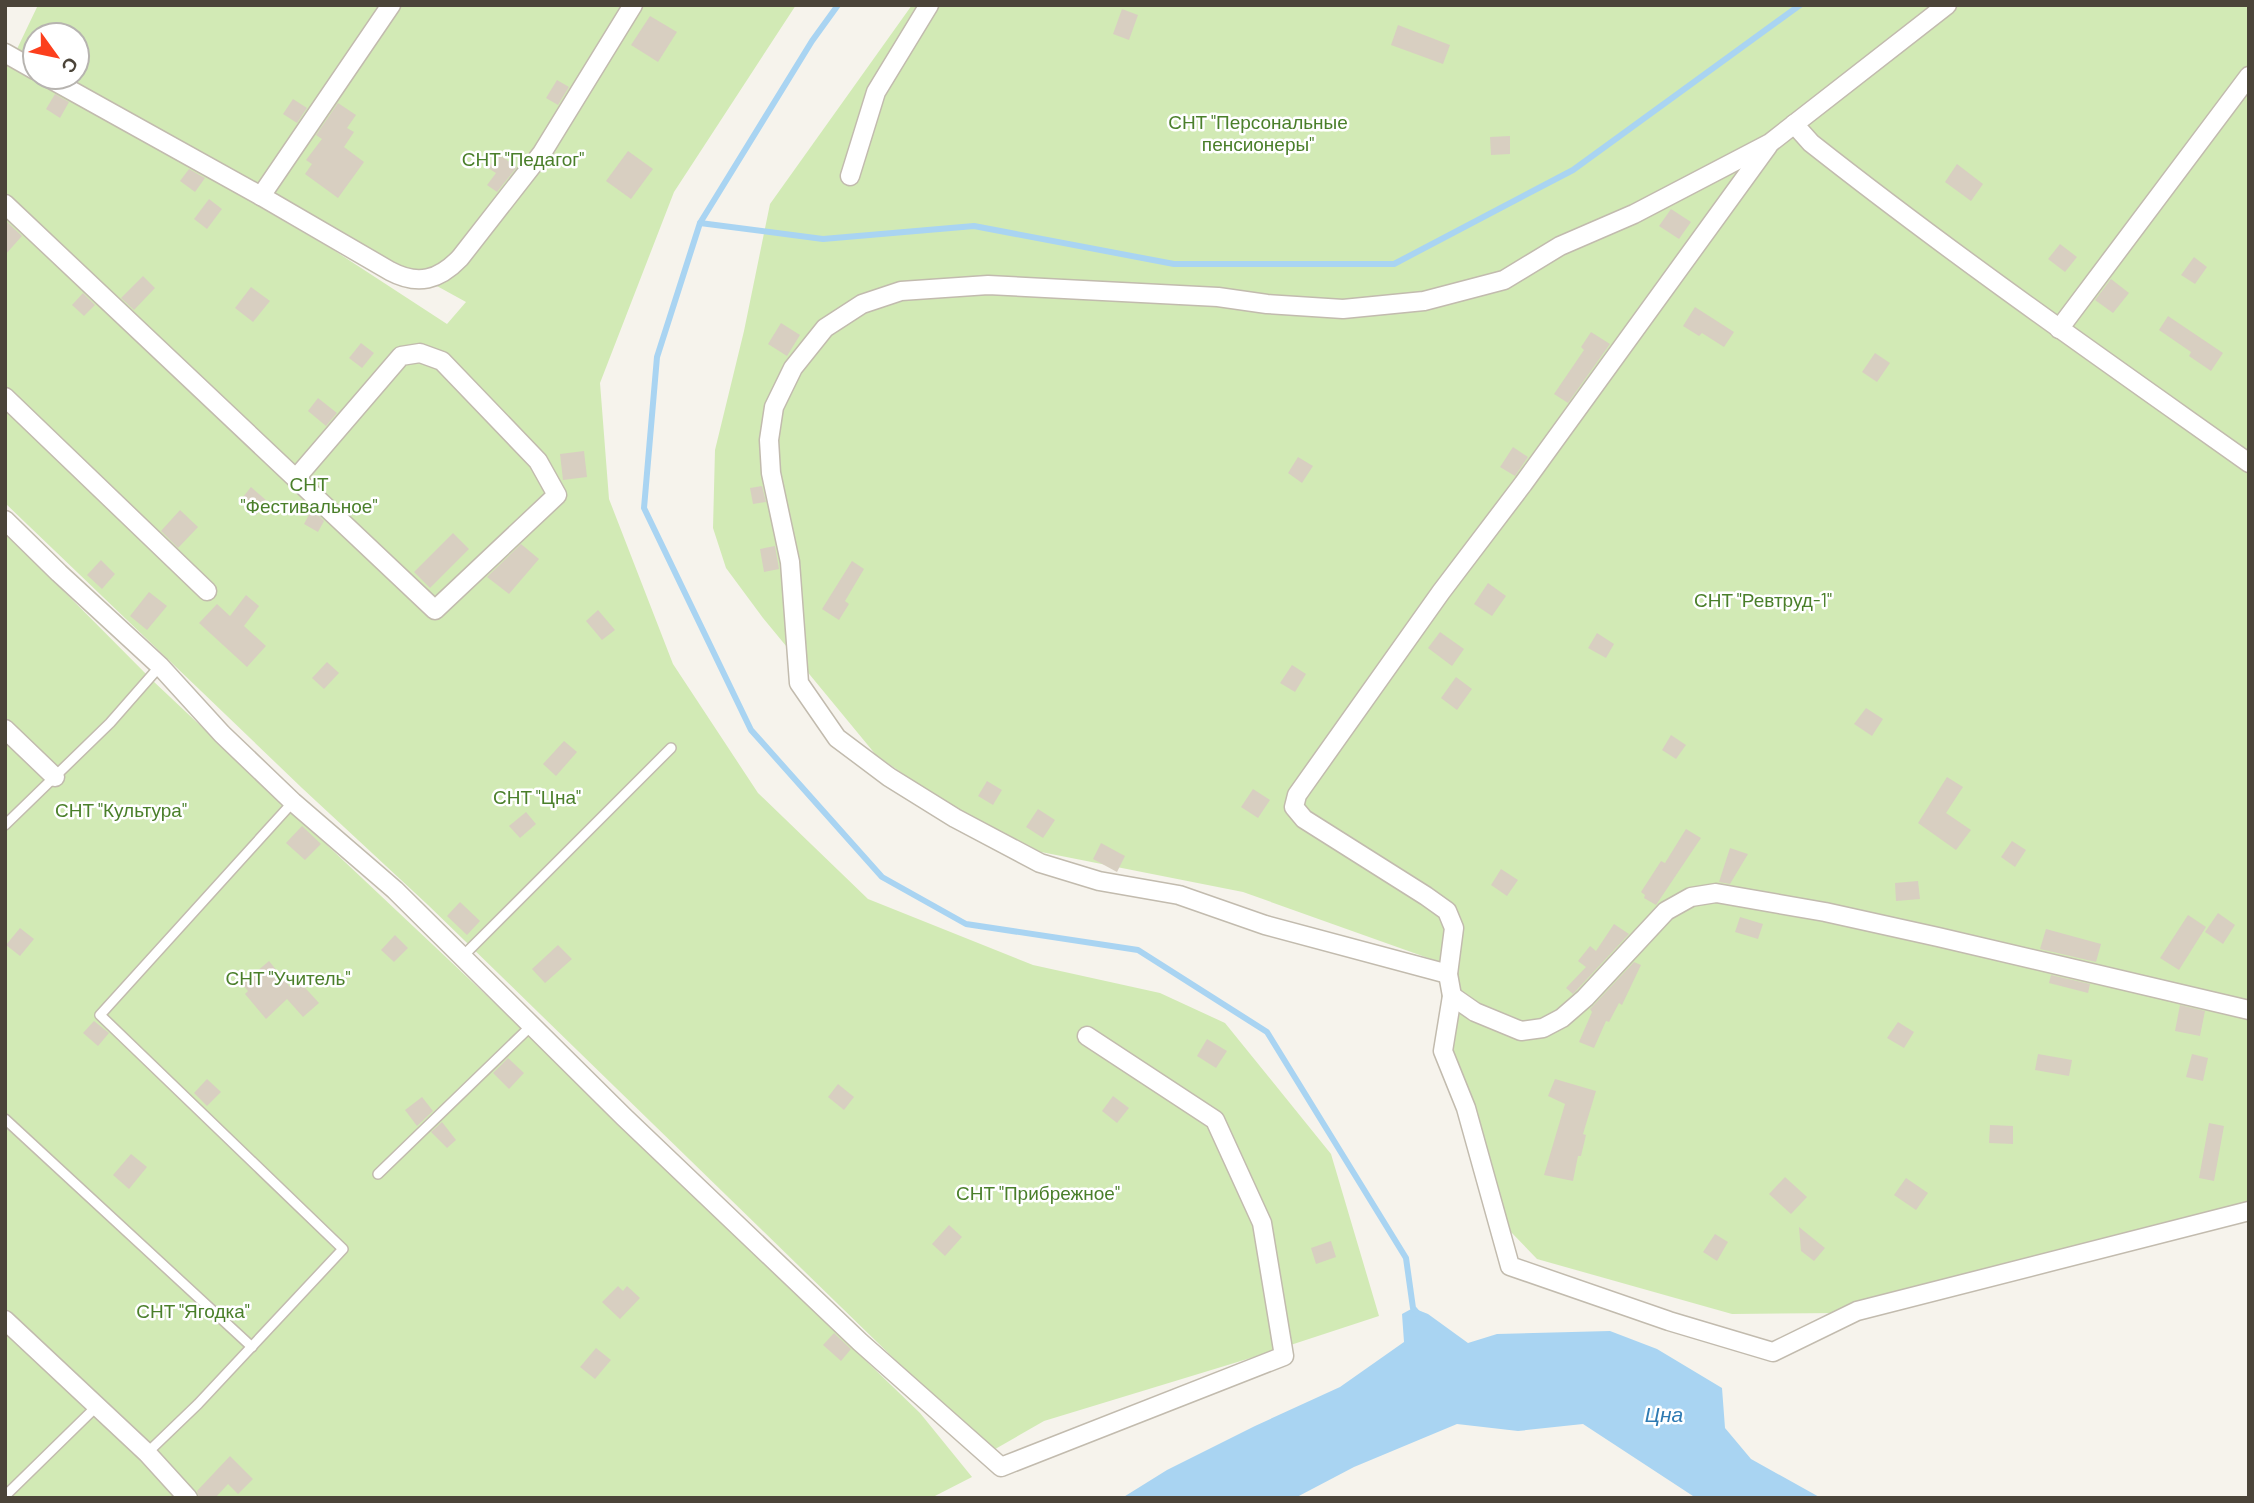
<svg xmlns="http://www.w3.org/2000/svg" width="2254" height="1503" font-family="Barlow,sans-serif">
<rect width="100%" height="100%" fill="#f6f3ec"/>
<!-- green -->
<g fill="#d2eab5">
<polygon points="38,5 796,5 674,192 600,383 609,499 673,664 758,793 868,899 1033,965 1160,993 1225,1023 1331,1154 1379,1316 1254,1357 1044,1421 990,1452 428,905 302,788 5,503 5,59 332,249 447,324 466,302 277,198 66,77 77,77 77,35 35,35 35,60 17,49"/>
<polygon points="912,5 2249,5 2249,1211 1842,1313 1732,1314 1537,1259 1510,1231 1488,1195 1474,1126 1440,1069 1442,963 1243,892 1041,852 955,810 876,755 763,618 726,568 713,528 715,450 744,331 770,204"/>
<polygon points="5,532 152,680 518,1025 920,1413 972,1477 931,1498 5,1498"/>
</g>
<!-- water -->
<polygon fill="#a9d4f2" points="1413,1308 1428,1314 1468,1343 1497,1334 1610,1331 1657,1349 1722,1388 1725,1428 1751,1459 1821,1498 1696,1498 1583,1424 1518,1431 1457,1424 1354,1467 1295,1498 1122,1498 1167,1470 1255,1426 1340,1387 1404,1342 1402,1314"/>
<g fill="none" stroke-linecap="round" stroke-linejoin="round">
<!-- stream -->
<g stroke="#a9d4f2" stroke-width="6">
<polyline points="838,5 812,41 700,223 657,357 644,508 751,730 882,877 966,924 1138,950 1267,1032 1406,1258 1413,1308 1418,1314"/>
<polyline points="700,223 823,239 974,226 1174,264 1394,264 1573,170 1800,5"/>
</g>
</g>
<!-- building -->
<g fill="#d8cfc1">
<polygon points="1122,9 1138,15 1129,40 1113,34"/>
<polygon points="650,16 677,32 658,62 631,45"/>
<polygon points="1398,25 1450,45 1443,64 1391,45"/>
<polygon points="557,80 569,87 558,105 546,98"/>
<polygon points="55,94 69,102 60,118 46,109"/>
<polygon points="293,99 307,108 297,123 283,114"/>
<polygon points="338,103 356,115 347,128 354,132 344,147 364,162 338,198 305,174 312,164 306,160 322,139 316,135"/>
<polygon points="1510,136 1510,154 1491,155 1490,137"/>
<polygon points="628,151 653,169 631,199 606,181"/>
<polygon points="498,154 517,167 497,192 487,185 496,173 488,168"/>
<polygon points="1957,164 1983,184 1971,201 1945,182"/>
<polygon points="189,169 205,178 195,192 180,181"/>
<polygon points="209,199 222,209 207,229 194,219"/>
<polygon points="1671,209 1691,222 1679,239 1659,226"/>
<polygon points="5,220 22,236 5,255"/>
<polygon points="2060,244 2077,257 2065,272 2048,259"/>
<polygon points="2194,257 2207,267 2195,284 2181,275"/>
<polygon points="143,276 155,288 134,310 121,298"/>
<polygon points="2111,279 2129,293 2113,313 2095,300"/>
<polygon points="251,287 270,301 253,322 235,308"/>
<polygon points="83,293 95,305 84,316 72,305"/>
<polygon points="1695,307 1734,332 1724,347 1702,333 1699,336 1683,326"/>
<polygon points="2168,316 2223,353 2211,371 2189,356 2191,352 2159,330"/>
<polygon points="781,323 800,335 787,356 768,344"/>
<polygon points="1591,332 1610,344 1568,403 1554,394 1584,350 1581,347"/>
<polygon points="361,343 374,353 362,368 349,358"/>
<polygon points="1875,353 1890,363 1877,382 1862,372"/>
<polygon points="318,398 337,413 326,426 308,411"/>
<polygon points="1513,447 1528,457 1515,476 1500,467"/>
<polygon points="584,451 587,477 563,480 560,454"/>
<polygon points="1298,457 1313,466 1302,483 1288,473"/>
<polygon points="762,486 766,502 753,504 750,488"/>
<polygon points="251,487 267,501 256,515 239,502"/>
<polygon points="312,509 324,521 318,532 304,524"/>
<polygon points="180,510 198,527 178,548 161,531"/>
<polygon points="453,533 469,549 430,588 414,572"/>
<polygon points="521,544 539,559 509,594 487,577"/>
<polygon points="775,546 779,569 764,572 760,549"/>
<polygon points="101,560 115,574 102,589 87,575"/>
<polygon points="852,561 864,569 845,601 849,604 839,620 822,609"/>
<polygon points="1488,583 1506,596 1492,616 1474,604"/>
<polygon points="149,592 167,606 147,630 130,616"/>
<polygon points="246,595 259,606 244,626 266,646 247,667 199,623 217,604 230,616"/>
<polygon points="598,610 615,630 602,640 586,621"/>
<polygon points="1440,632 1464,649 1452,666 1428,648"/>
<polygon points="1597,633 1614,644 1606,658 1588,648"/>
<polygon points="327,662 339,673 324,689 312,678"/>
<polygon points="1292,665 1306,674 1295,692 1280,683"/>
<polygon points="1456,677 1472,689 1457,710 1441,698"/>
<polygon points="1866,708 1883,719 1872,736 1854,724"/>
<polygon points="1671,735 1686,745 1676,759 1662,750"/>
<polygon points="564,741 577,752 556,776 543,764"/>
<polygon points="1947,777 1963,787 1946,813 1971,830 1956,850 1918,823"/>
<polygon points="987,781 1002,790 993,805 978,796"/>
<polygon points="1253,789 1270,800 1258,818 1241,807"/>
<polygon points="1038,809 1055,820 1043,838 1026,827"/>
<polygon points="526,812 536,824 520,838 509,826"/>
<polygon points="302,826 321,844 305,860 286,843"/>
<polygon points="1686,829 1701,838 1656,905 1644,898 1645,895 1641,892 1661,861 1665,863"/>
<polygon points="2012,841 2026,850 2015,867 2001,857"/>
<polygon points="1101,843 1125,856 1117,872 1093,859"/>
<polygon points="1730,848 1748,854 1730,884 1719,882"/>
<polygon points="1501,869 1518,880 1507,896 1491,885"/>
<polygon points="1918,881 1920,899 1896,901 1895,883"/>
<polygon points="460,902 480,921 467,935 447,916"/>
<polygon points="2218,913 2235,925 2223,944 2205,932"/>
<polygon points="2188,915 2206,927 2179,970 2160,958"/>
<polygon points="1740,917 1763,924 1758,939 1735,932"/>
<polygon points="1614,924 1629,934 1573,994 1566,988 1586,967 1578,961 1590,946 1596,951"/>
<polygon points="20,928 34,939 20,956 6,945"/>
<polygon points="2046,929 2101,944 2096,962 2040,949"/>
<polygon points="395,935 408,948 394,962 381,950"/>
<polygon points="558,945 572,959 545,983 532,969"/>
<polygon points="269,961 291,988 299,981 319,1003 303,1017 287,999 266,1019 245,994 248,991 242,984"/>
<polygon points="1634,962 1641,965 1622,1005 1619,1003 1609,1022 1606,1021 1594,1048 1579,1042 1592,1012 1590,1009"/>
<polygon points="2051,975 2090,984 2088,993 2049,983"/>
<polygon points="2180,1005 2205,1011 2200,1036 2175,1031"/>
<polygon points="94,1021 109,1033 98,1046 83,1033"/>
<polygon points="1898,1022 1914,1032 1904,1048 1887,1038"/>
<polygon points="1207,1039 1227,1051 1216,1068 1197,1056"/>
<polygon points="2038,1054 2072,1060 2069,1076 2035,1070"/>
<polygon points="2192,1054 2208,1058 2203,1081 2186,1077"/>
<polygon points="508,1058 524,1073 509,1089 493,1073"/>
<polygon points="207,1079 221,1092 207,1106 194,1093"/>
<polygon points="1555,1079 1596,1091 1583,1134 1586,1135 1581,1156 1578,1156 1573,1181 1544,1175 1565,1104 1548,1096"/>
<polygon points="838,1084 854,1097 844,1110 828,1097"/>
<polygon points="1113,1096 1129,1108 1117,1123 1102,1111"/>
<polygon points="422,1097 433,1111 417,1126 405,1110"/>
<polygon points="442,1122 456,1140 447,1148 431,1132"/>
<polygon points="2209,1123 2224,1126 2214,1181 2199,1178"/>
<polygon points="1990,1125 2013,1126 2013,1144 1989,1143"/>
<polygon points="131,1154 147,1167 129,1189 113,1175"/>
<polygon points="1785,1177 1807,1197 1791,1214 1769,1194"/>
<polygon points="1906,1178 1928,1193 1916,1210 1894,1195"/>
<polygon points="949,1225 962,1237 945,1256 932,1244"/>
<polygon points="1799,1227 1825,1248 1814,1261 1801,1251"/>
<polygon points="1715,1234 1728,1242 1717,1261 1703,1252"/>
<polygon points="1331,1241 1336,1257 1316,1264 1311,1248"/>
<polygon points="618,1286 623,1291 627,1286 640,1298 620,1319 602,1302"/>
<polygon points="834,1333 851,1349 841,1361 823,1345"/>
<polygon points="596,1348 611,1360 595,1379 580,1367"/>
<polygon points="230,1456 253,1479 238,1494 228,1484 215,1498 199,1498 197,1491"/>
</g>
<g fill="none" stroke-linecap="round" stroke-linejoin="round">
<defs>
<g id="service">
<polyline points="5,825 110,723 160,666"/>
<polyline points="463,956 671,748"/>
<polyline points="5,1119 252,1347"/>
<polyline points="378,1174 532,1025"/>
<polyline points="147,1453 198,1404 343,1249 100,1015 293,802"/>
<polyline points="5,1496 97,1406"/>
</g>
<g id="minor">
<polyline points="5,53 35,70"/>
<path d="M 47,77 L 261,196 L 390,271 C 418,286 439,280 460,258 L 542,153 L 633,5"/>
<path d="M 1794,124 L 1811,143 C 1953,255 2101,358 2249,463"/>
<polyline points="1768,146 1523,484 1441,592 1297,795 1294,807 1304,819 1426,896 1447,911 1454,928 1448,974 1452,996 1443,1051 1466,1108 1510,1266 1669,1321 1773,1352 1857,1311 2249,1211"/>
<polyline points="850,176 876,92 929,5"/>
<polyline points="261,196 391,5"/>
<polyline points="5,204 435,610 557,495 538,461 442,361 420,353 401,356 297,477"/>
<polyline points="2059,329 2249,76"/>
<polyline points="5,397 207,591"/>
<polyline points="5,520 59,573 160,666 222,734 293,802 395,890 624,1117 860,1342 1001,1467 1284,1356 1262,1223 1215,1120 1087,1036"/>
<polyline points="5,729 55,777"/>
<polyline points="1448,974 1265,925 1179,895 1099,881 1040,863 955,818 889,777 837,738 799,683 790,562 771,473 769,440 774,407 793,368 825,328 862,304 901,291 988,285 1218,297 1267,304 1343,309 1424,301 1504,280 1560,246 1634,214 1770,143 1947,5"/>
<polyline points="1452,996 1475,1012 1521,1031 1543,1028 1562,1018 1585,998 1666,911 1691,897 1716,893 1825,912 1938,937 2249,1010"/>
<polyline points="5,1320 147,1453 188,1498"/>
</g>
</defs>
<!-- service casing -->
<use href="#service" stroke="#c2bbae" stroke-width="12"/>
<!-- minor casing -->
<use href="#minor" stroke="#c2bbae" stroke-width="21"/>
<!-- service -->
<use href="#service" stroke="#fff" stroke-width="9"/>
<!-- minor -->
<use href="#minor" stroke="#fff" stroke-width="18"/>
</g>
<g text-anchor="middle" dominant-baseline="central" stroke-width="5" stroke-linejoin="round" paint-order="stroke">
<!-- park labels -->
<g font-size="19" fill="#4a7f2a" stroke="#fff">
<text x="1258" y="121">СНТ "Персональные<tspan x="1258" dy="22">пенсионеры"</tspan></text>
<text x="523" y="158">СНТ "Педагог"</text>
<text x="309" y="483">СНТ<tspan x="309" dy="22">"Фестивальное"</tspan></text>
<text x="1763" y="599">СНТ "Ревтруд-1"</text>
<text x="537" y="796">СНТ "Цна"</text>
<text x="121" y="809">СНТ "Культура"</text>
<text x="288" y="977">СНТ "Учитель"</text>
<text x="1038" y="1192">СНТ "Прибрежное"</text>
<text x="193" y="1310">СНТ "Ягодка"</text>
</g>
<!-- water labels -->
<g font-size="21" font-style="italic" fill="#2e7ab2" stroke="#fff">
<text x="1664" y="1413">Цна</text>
</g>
</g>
<!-- border -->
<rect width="2254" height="1503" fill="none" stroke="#4b4439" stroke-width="14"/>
<!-- north arrow -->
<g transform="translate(56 56) rotate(123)"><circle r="33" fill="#ffffff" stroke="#b7b4b0" stroke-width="2"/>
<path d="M0-5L12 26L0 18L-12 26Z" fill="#fc3f1d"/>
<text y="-10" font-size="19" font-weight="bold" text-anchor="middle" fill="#4b4439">С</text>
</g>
</svg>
